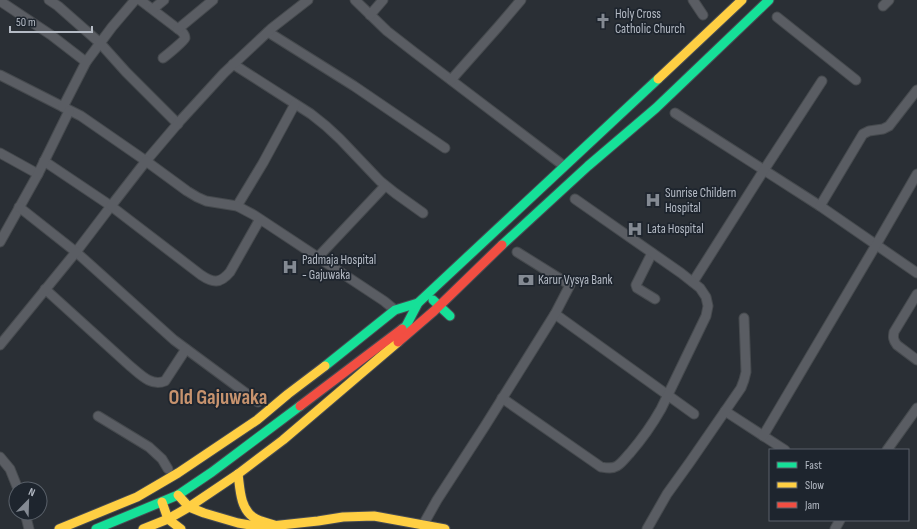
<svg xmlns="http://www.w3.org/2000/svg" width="917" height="529" font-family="'Sofia Sans Condensed',sans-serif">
<rect width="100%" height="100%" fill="#2a2f35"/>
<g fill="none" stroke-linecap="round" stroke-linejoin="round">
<defs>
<g id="street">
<polyline points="49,0 58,6 100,43 126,72 178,124"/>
<path d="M 140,0 L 182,32 C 184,34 185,35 185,38 C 184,41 167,55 163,58"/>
<polyline points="355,0 387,31 414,52 564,166"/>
<polyline points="693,0 703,15"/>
<polyline points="0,1 51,35 86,62"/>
<polyline points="883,6 889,0"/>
<polyline points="153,9 164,0"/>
<polyline points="370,15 383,0"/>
<polyline points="777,17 856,80"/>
<polyline points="178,29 213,0"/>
<polyline points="268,32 354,86 445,148"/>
<polyline points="233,64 311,114 326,126 340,139 380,181 395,193 423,213"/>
<polyline points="0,75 81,116 146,161 180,121 224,73 272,28 308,0"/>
<polyline points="451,80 498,27 521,0"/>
<polyline points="63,107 86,62 112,27 135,0"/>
<polyline points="675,113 820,206 917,273"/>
<polyline points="0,153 38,174"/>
<polyline points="44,161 111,206 76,252 174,340 258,402"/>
<polyline points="237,206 263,163 295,104"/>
<polyline points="820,206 863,134 869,131 883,129 889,126 917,90"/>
<path d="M 260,219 L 230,272 C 220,284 213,283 201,275 L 111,206 L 146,161 L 187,191 L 197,197 L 206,201 L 237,206 L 254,215 L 384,301 L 395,310"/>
<polyline points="0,242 38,174 69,111"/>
<polyline points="652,253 636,285 637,288 655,299"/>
<polyline points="318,257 385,186"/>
<polyline points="693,282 764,170 822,81"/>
<path d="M 45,289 L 130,366 C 140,374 151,387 165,381 L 186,349"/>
<path d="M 917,294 L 894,332 C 893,337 893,340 897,345 L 917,360"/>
<polyline points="555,314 694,414"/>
<polyline points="0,345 76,252 19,207"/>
<path d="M 502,398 L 601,467 C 607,468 612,469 617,466 C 622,463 626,457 630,453 C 642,439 652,425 661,409 L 706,316 L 708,306 L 706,297 L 700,288 L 681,273 L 575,199"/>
<polyline points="725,411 785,450"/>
<polyline points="98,416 149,447 162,459 168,469"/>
<polyline points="763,436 876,245 917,174"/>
<polyline points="887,450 917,408"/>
<polyline points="0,457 10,469 18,489"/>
<polyline points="25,513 29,529"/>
<polyline points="423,525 437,500 485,426 555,314 570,285 517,252"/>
<polyline points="647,529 667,494 690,462 741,388 744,380 746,372 744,318"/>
<polyline points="835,529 840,520"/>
</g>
<g id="fast">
<polyline points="502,245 588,166 656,108 769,0"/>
<polyline points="433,300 450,316"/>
<polyline points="402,329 406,326 418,303 658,79"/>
<polyline points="325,366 395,310 418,303"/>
<polyline points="96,529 178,495 212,472 300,406"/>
</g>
<g id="slow">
<polyline points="658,79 742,0"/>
<path d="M 238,474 C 240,488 240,508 253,517 C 260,522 269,523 277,526"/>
<polyline points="178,495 189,507 204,513 238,523 262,527 318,521 343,517 374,516 445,529"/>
<polyline points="162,502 168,519 181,529"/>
<polyline points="59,529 137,497 178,473 257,420 288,394 325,366"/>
<polyline points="143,529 168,519 189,507 238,474 283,440 398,342"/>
</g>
<g id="jam">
<polyline points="398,342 434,311 502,245"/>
<polyline points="300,406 402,329"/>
</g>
</defs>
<!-- street casing -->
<use href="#street" stroke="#464a4e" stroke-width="11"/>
<!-- fast casing -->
<use href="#fast" stroke="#474b52" stroke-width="11"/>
<!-- slow casing -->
<use href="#slow" stroke="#474b52" stroke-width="11"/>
<!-- jam casing -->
<use href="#jam" stroke="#474b52" stroke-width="11"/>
<!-- street -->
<use href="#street" stroke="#5a5d63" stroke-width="9"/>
<!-- fast -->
<use href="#fast" stroke="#16e098" stroke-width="9"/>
<!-- slow -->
<use href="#slow" stroke="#ffcf43" stroke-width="9"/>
<!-- jam -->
<use href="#jam" stroke="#f24e42" stroke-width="9"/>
</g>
<!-- icons -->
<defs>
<symbol id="church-bare" viewBox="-9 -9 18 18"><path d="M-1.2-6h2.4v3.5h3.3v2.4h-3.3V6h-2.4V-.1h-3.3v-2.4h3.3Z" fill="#848a93" stroke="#1e252e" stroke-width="2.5" paint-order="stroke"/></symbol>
<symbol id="hospital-bare" viewBox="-9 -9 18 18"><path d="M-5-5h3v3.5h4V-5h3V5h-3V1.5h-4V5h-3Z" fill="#848a93" stroke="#1e252e" stroke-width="2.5" paint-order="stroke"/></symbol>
<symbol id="bank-bare" viewBox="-9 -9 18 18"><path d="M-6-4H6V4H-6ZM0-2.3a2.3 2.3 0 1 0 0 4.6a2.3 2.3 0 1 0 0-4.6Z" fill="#848a93" stroke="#1e252e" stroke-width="2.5" paint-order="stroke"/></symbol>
</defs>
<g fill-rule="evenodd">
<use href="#church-bare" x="592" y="10" width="22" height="22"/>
<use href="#hospital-bare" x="642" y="189" width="22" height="22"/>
<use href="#hospital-bare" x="624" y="218" width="22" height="22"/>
<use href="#hospital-bare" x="279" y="256" width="22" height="22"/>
<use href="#bank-bare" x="515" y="269" width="22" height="22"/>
</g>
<g text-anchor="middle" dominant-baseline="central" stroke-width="3.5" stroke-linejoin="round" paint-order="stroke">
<!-- poi labels -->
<g font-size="13" fill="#b5bbc5" stroke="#1e252e" text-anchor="start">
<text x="615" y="14">Holy Cross<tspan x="615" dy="15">Catholic Church</tspan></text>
<text x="665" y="193">Sunrise Childern<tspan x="665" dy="15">Hospital</tspan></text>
<text x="647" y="229">Lata Hospital</text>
<text x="302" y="260">Padmaja Hospital<tspan x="302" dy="15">- Gajuwaka</tspan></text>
<text x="538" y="280">Karur Vysya Bank</text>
</g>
<!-- town labels -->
<g font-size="21" font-weight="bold" fill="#c7936e" stroke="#1e252e">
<text x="218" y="397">Old Gajuwaka</text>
</g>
</g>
<!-- legend -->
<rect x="769" y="449" width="140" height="72" fill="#1e252e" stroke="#5a616a"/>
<rect x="777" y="462" width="20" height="6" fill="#16e098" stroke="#5a616a"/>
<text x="805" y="469" font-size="12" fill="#b5bbc5">Fast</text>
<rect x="777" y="482" width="20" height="6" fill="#ffcf43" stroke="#5a616a"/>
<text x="805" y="489" font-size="12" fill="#b5bbc5">Slow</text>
<rect x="777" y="502" width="20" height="6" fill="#f24e42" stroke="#5a616a"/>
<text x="805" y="509" font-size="12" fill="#b5bbc5">Jam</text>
<!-- north arrow -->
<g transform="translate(28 501) rotate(23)"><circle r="19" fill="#1e252e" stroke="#5a616a"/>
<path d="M0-3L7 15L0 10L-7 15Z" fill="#848a93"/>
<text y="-6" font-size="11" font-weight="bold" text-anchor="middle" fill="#b5bbc5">N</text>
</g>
<!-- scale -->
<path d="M10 26v6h82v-6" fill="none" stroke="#b5bbc5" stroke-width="2"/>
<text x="16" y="26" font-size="12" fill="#b5bbc5" stroke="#1e252e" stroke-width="3" paint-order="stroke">50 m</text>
</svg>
